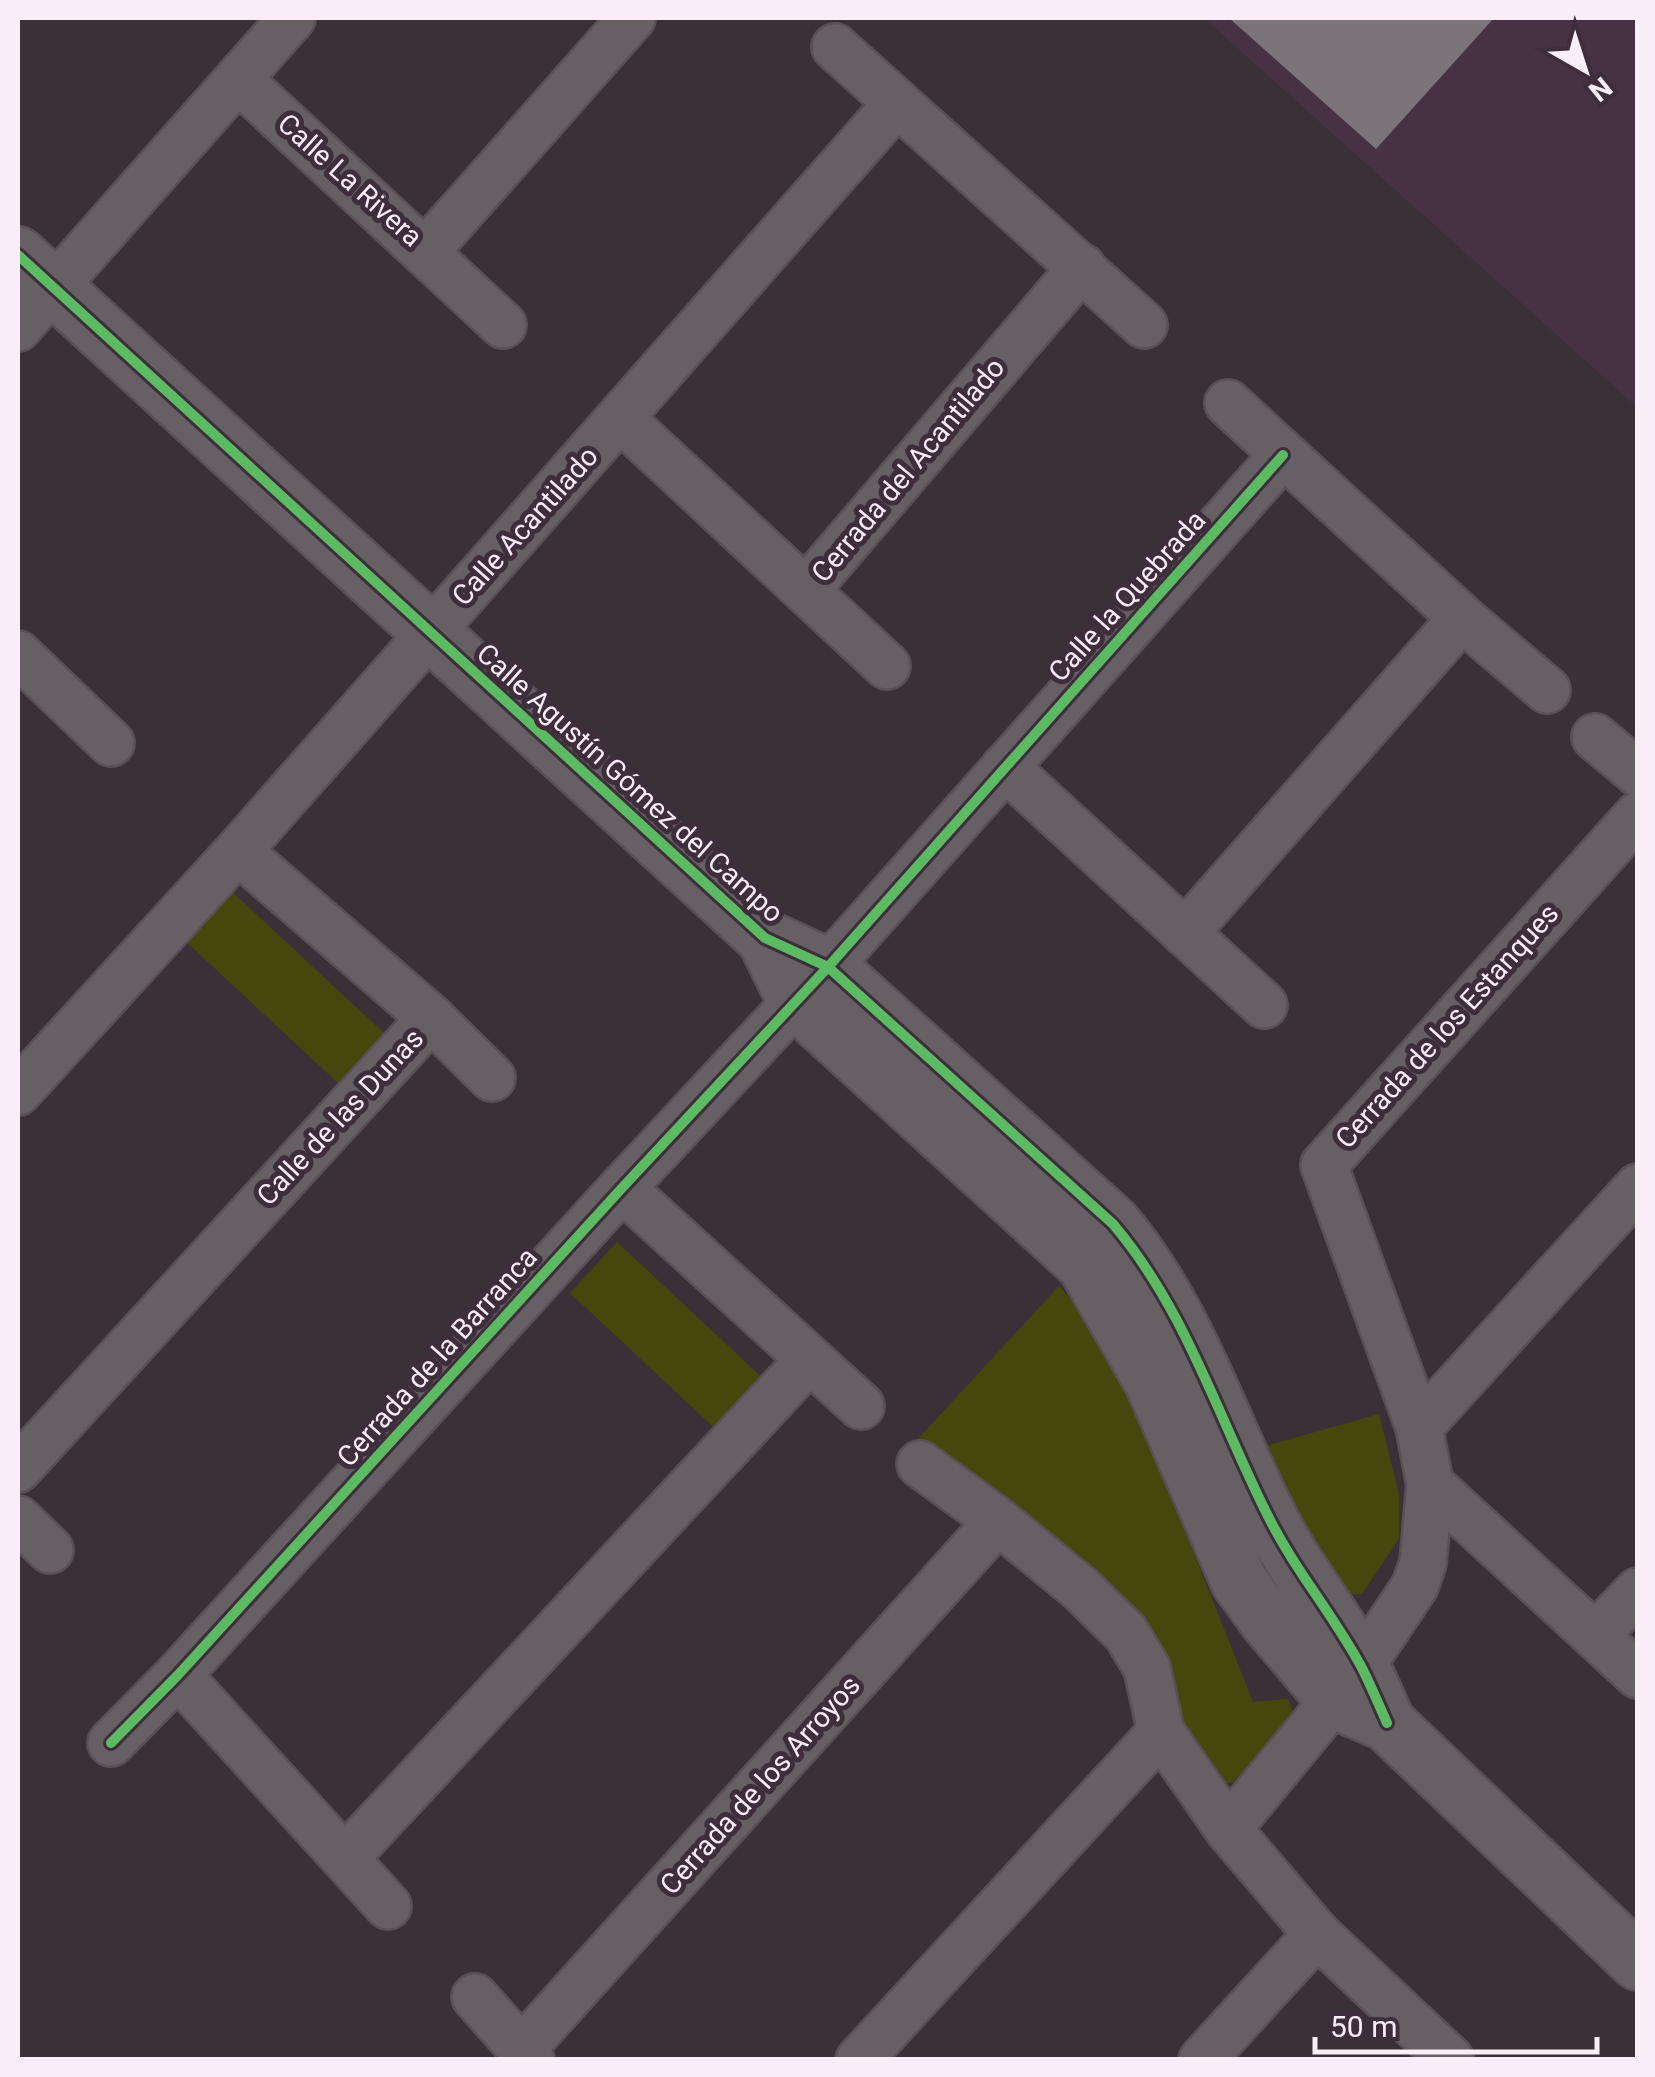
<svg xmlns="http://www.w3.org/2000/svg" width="1655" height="2077" font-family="Roboto,sans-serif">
<rect width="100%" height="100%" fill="#3a3138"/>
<!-- built -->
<polygon fill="#473244" points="1204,18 1637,18 1637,407"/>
<!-- green -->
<g fill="#46470d">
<polygon points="228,888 384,1033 338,1083 182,938"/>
<polygon points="617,1242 769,1384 721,1434 570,1293"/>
<polygon points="1059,1286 1111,1344 1253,1702 1288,1699 1296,1719 1240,1781 1215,1785 1071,1556 915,1442"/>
<polygon points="1379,1414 1399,1494 1399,1539 1362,1594 1336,1595 1262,1447"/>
</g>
<!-- building -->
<polygon fill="#7b747a" points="1229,18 1494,18 1376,149"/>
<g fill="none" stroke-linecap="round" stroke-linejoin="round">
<defs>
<g id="minor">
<polyline points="835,47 1144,325"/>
<polyline points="238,79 503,325"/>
<polyline points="425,252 632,18"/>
<polyline points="18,328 292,18"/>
<polyline points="1228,403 1462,618 1547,690"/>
<polyline points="621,419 887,666"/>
<polyline points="806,590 1082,267"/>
<polyline points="18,654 111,743"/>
<polyline points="1595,737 1638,773"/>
<polyline points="1005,767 1264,1005"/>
<polyline points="238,851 431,1018 492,1078"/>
<polyline points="1185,933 1462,618"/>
<polyline points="18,1092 238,851 897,103"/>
<polyline points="622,1188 861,1406"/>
<polyline points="1419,1427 1638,1187"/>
<polyline points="920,1464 998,1521 1081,1589 1126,1633 1147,1668 1161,1732 1228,1829 1317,1934 1451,2060"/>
<polyline points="18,1469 431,1018"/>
<polyline points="1430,1484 1638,1675"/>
<polyline points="18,1519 50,1550"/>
<polyline points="1597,1634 1638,1591"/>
<polyline points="178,1675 388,1906"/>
<polyline points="111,1743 178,1675 622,1188 828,967 1283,455"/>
<polyline points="1228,1829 1361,1667 1415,1586 1423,1563 1430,1484 1419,1427 1324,1165 1638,815"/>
<polyline points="346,1857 808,1361"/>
<polyline points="475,1997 531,2060"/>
<polyline points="522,2049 998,1521"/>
<polyline points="859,2060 1161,1732"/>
<polyline points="1202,2060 1317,1934"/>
</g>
<g id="tertiary">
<path d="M 18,255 L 765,938 L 828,967 L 1113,1224 C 1185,1309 1217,1414 1266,1512 C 1293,1568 1333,1614 1362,1668 C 1371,1686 1379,1705 1387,1723"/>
<polyline points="765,938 796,1001 1085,1264 1153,1382 1239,1581 1268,1621 1336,1701 1387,1723 1638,1962"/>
</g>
</defs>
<!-- minor casing -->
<use href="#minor" stroke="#595057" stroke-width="50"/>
<!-- tertiary casing -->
<use href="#tertiary" stroke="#595057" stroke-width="60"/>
<!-- minor -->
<use href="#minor" stroke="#666065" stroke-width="45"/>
<!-- tertiary -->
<use href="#tertiary" stroke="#666065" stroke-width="55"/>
<defs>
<g id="cycleway">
<path d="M 18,255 L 765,938 L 828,967 L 1113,1224 C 1185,1309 1217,1414 1266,1512 C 1293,1568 1333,1614 1362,1668 C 1371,1686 1379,1705 1387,1723"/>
<polyline points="111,1743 178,1675 622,1188 828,967 1283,455"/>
</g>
</defs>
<!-- cycleway casing -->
<use href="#cycleway" stroke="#3e2d3b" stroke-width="16"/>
<!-- cycleway -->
<use href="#cycleway" stroke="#5cba63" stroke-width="10"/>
</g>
<g text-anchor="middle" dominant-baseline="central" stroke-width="10" stroke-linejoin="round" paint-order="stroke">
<!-- street labels -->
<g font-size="28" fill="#f9eef7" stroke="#3e2d3b">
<text transform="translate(350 180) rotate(42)">Calle La Rivera</text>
<text transform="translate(908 470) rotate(-50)">Cerrada del Acantilado</text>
<text transform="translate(525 526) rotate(-48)">Calle Acantilado</text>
<text transform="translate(1127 596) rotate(-48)">Calle la Quebrada</text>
<text transform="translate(630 783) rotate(42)">Calle Agustín Gómez del Campo</text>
<text transform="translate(1447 1026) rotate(-48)">Cerrada de los Estanques</text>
<text transform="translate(340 1117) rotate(-47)">Calle de las Dunas</text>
<text transform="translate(437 1357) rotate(-48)">Cerrada de la Barranca</text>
<text transform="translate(760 1785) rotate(-48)">Cerrada de los Arroyos</text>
</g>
</g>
<!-- border -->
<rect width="1655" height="2077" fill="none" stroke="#f9eef7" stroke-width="40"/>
<!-- north arrow -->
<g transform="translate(1585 70) rotate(141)" stroke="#3e2d3b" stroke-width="8" paint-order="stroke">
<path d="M0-8L18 38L0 25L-18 38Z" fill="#f9eef7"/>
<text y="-15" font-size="28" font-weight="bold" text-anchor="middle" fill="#f9eef7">N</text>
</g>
<!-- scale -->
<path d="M1315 2037v15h282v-15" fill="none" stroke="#f9eef7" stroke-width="5"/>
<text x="1330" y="2037" font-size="30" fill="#f9eef7" stroke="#3e2d3b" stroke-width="8" paint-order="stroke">50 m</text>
</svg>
